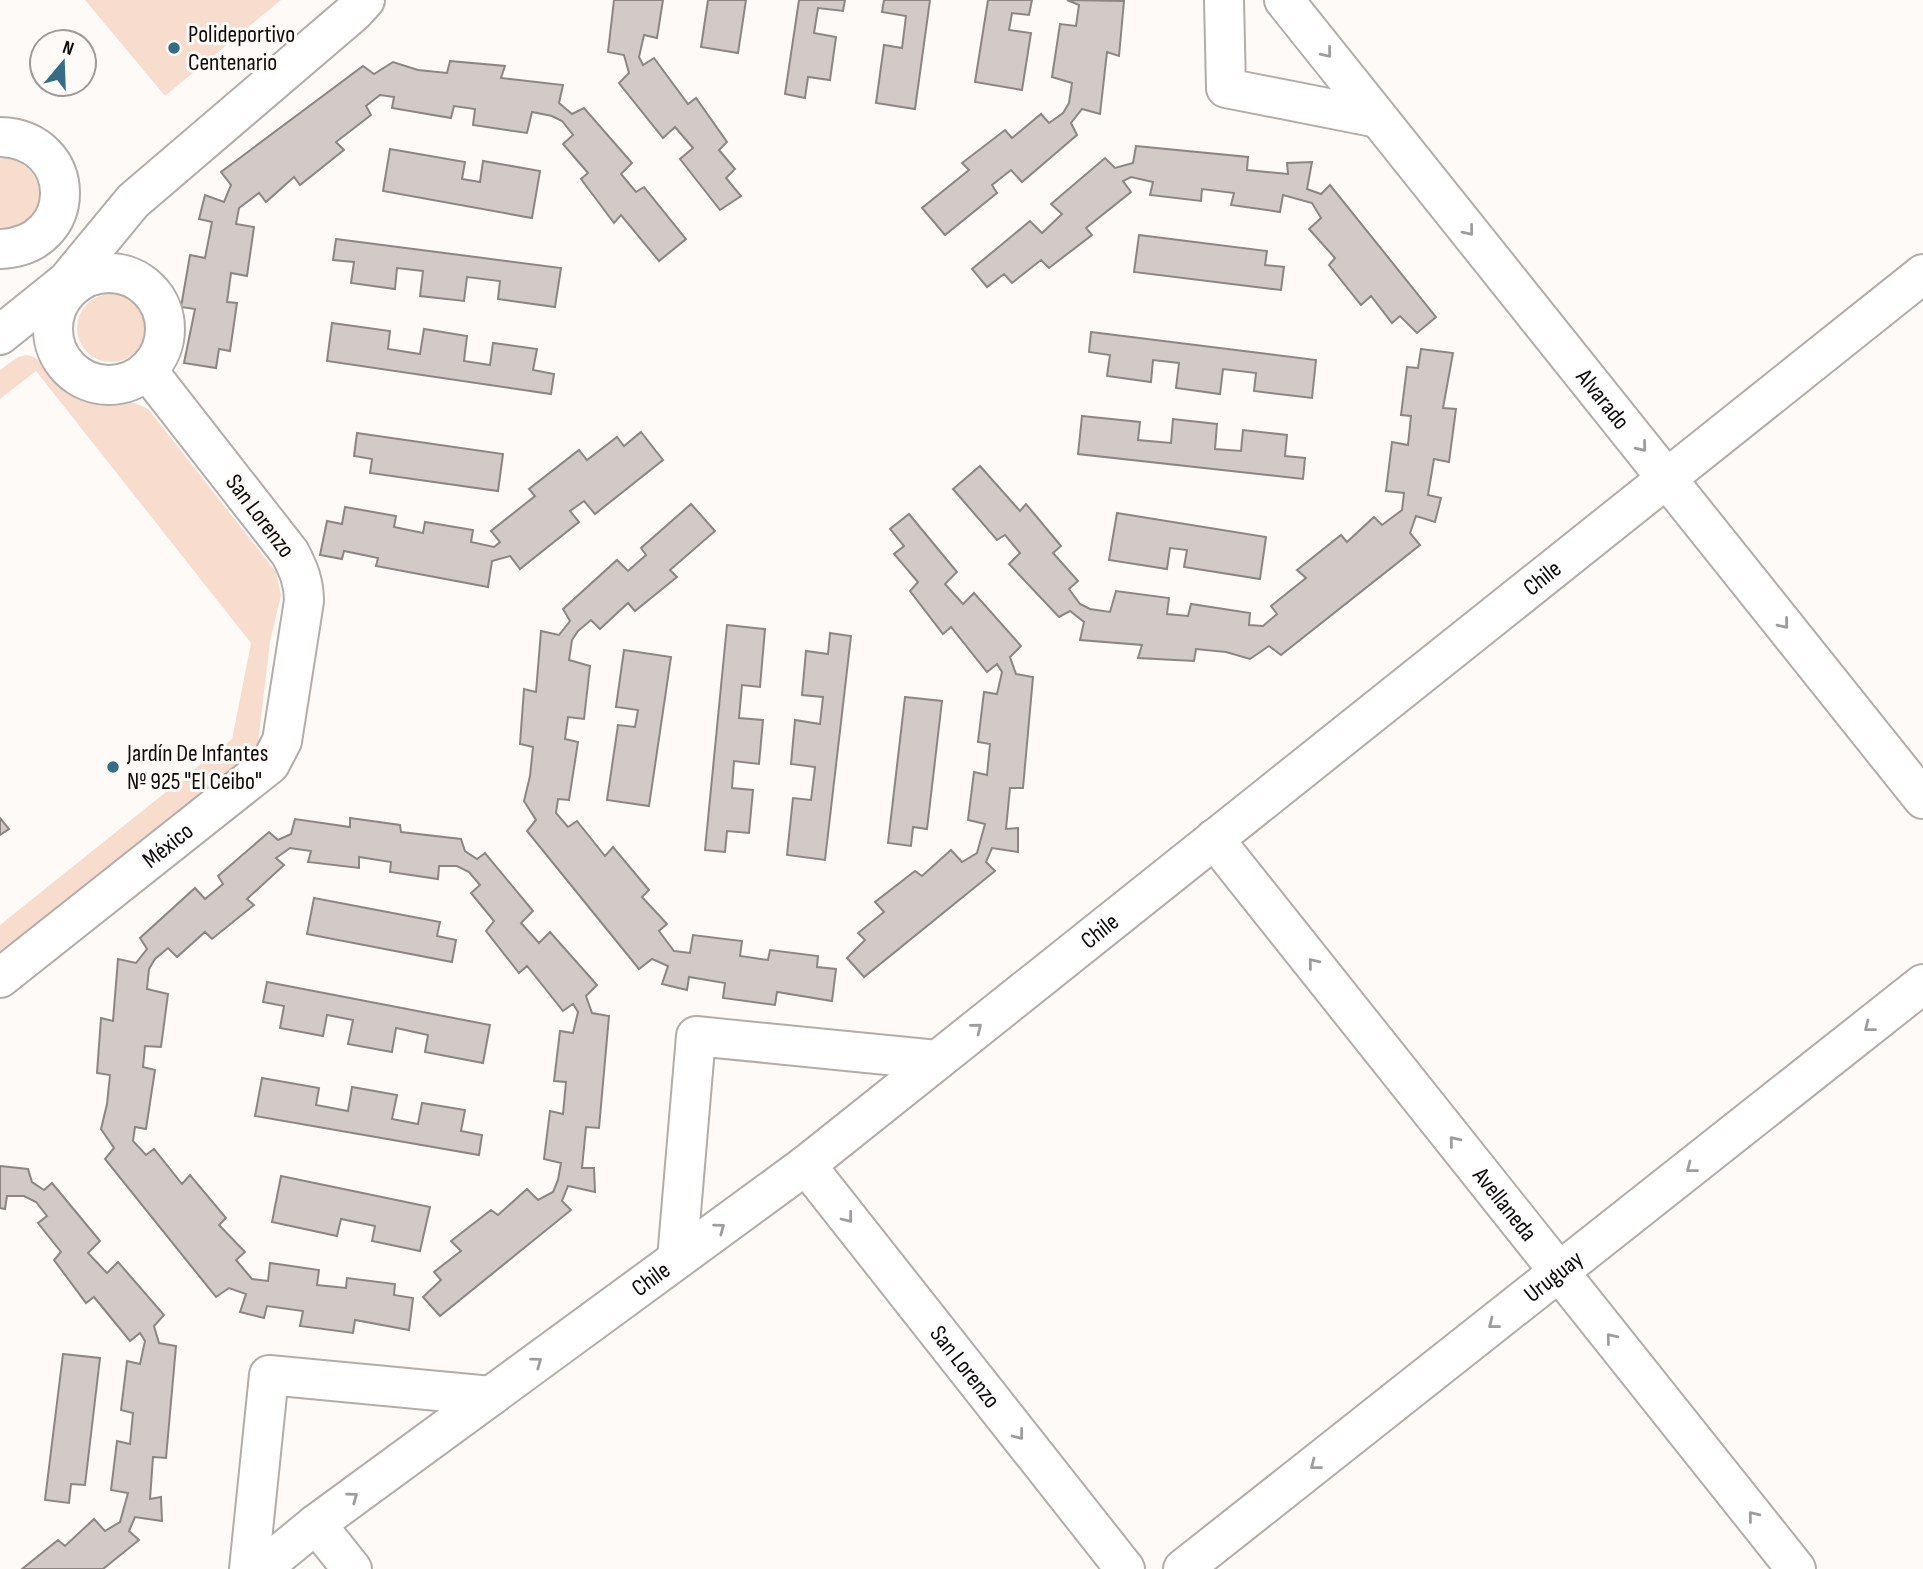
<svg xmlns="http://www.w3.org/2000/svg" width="1923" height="1569" font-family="'Sofia Sans Condensed',sans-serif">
<rect width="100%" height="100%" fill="#fefaf8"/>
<!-- green -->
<g fill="#f8ddce">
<polygon points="85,0 281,0 165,96"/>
<path d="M 9,158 C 54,171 47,230 0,227 L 0,159 Z"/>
<circle cx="111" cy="328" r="34"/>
<path d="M 27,355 C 50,361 50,380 69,389 C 94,403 125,394 149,410 L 276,572 L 281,595 L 270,642 L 257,751 L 0,956 L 0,925 L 232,739 L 251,643 L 36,371 L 0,399 L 0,370 L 18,357 Z"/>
</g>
<!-- building -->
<g fill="#d1cac6" stroke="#8c8582" stroke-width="2">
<polygon points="614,0 663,0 657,38 644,35 639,57 643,65 654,58 688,104 696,98 727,142 719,150 735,169 726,178 741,196 720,210 680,159 693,148 675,127 663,138 619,83 629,73 624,55 608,52"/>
<polygon points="708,0 746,0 738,53 701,47"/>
<polygon points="799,0 845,0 843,11 818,8 814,33 836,37 830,80 808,77 805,98 785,94"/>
<polygon points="884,0 930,0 915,109 876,103 884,45 902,48 906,16 882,12"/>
<polygon points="988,0 1032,0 1029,15 1012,13 1009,30 1031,33 1022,90 975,82"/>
<polygon points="1067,0 1124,1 1119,56 1107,52 1100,114 1082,109 1071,123 1077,135 1022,182 1011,170 992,185 997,193 945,235 922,208 969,170 962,163 1005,130 1012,138 1041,114 1049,123 1063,113 1069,103 1072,83 1052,77 1060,24 1076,26 1079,5"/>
<polygon points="450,61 505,66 501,78 563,85 559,103 572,114 584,108 632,163 621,174 636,192 644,187 686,239 659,261 621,215 614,223 581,179 588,173 563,144 573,135 562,121 552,116 532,112 527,133 473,125 475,109 454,106 451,118 392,108 394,97 380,95 366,106 371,115 336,142 344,150 300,185 294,177 266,202 259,193 239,208 236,224 254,227 247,276 231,273 227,302 237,303 230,351 219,349 216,368 184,363 195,309 181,307 190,255 205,258 212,222 199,219 205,195 224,202 231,185 221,172 363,66 374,74 393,62 418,70 447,73"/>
<polygon points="1136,146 1248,157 1247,170 1288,174 1287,163 1312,162 1307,189 1321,194 1330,185 1436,317 1417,333 1400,316 1392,323 1371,296 1361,305 1329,265 1335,258 1309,229 1321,218 1312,203 1283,195 1280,212 1231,205 1234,193 1202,189 1201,201 1150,195 1153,182 1131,177 1123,181 1131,192 1086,228 1092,235 1049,268 1041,260 1012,283 1004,274 987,287 972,269 1030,221 1042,233 1062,214 1051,204 1105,158 1115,168 1133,163"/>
<polygon points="390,149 465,162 462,179 480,182 483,161 540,171 532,218 383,191"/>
<polygon points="1139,235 1267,251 1265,265 1284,267 1281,290 1134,272"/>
<polygon points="336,239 561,268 555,307 498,299 500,281 467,277 464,301 420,296 423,271 397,268 395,289 351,283 354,262 333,260"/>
<polygon points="332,323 390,331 388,349 420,354 424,329 467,336 464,361 490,365 493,343 537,349 533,370 554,374 551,394 327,361"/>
<polygon points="1091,332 1316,360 1312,398 1254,391 1256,373 1223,369 1220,394 1176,388 1179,363 1153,360 1151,382 1107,376 1110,355 1089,352"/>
<polygon points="1421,349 1453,353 1443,408 1456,409 1449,462 1434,459 1428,495 1441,498 1435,522 1416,516 1410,533 1420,545 1281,655 1269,646 1250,659 1226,652 1196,649 1194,661 1138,658 1142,645 1080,640 1084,622 1070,611 1059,617 1009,564 1020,553 1005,535 997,540 953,489 980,466 1020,511 1026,504 1061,546 1053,553 1078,581 1069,589 1080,604 1090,609 1110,612 1116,591 1169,598 1167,614 1188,616 1191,604 1250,613 1249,625 1263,626 1277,614 1271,606 1306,578 1297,570 1341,535 1347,542 1374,517 1382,525 1402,510 1404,493 1386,491 1392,442 1408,445 1411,416 1401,415 1407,367 1418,368"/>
<polygon points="1082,416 1140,422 1138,440 1171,443 1173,419 1217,424 1215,449 1241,451 1243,430 1287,435 1285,456 1305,458 1303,479 1078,454"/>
<polygon points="641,432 663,460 595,514 584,501 570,511 579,522 520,569 510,556 492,561 488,587 376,566 378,558 344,551 342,559 320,555 327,521 342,524 345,507 396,516 394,527 423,533 425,522 473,530 471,542 494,547 500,542 491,531 535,496 529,489 579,450 587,460 617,437 624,446"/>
<polygon points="357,433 503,454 498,491 370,473 372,459 354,456"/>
<polygon points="691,504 715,531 670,570 677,577 635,611 628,603 600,629 591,620 578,631 572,640 569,660 590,666 584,719 568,717 565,739 578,742 569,800 558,799 556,813 568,827 577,821 605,856 613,847 649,890 642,897 667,924 659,931 674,951 690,953 693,935 742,941 740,956 768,960 770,950 818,956 817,967 836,969 832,1001 777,992 775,1005 723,998 725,983 689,977 687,990 662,984 668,966 652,959 639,969 527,831 536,820 524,801 530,776 533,747 520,744 524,689 536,692 541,631 559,635 570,621 563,609 617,560 628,571 646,555 641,548"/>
<polygon points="1117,513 1266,537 1260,579 1184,567 1187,550 1170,548 1167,569 1109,560"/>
<polygon points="909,514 957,572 945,584 963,604 974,593 1021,646 1010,657 1016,674 1033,677 1023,788 1010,788 1006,829 1018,828 1018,852 992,848 986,862 995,871 864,977 847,958 865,940 858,933 884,912 875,902 915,871 922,876 951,850 962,862 977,853 985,824 968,820 974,772 987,775 990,744 978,742 984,692 997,694 1002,672 997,664 987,672 951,627 943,634 910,591 918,582 894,554 904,546 890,529"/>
<polygon points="727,625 765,629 760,687 742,685 739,718 763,720 759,764 734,761 732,788 753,790 749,833 727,831 725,852 705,850"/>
<polygon points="830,633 851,636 825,860 787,855 793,798 811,800 815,767 791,764 795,720 820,724 823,697 802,695 806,651 828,654"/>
<polygon points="624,650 671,657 649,806 607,800 618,725 635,727 638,710 616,707"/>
<polygon points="905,697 942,701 927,829 913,827 911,846 888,843"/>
<polygon points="0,818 9,829 0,835"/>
<polygon points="350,818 400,825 401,832 461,839 465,851 477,859 485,853 533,911 521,923 539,943 550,932 597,985 586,996 592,1013 609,1016 599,1128 586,1127 582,1168 594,1168 595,1192 568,1186 562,1201 571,1210 440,1316 423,1297 441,1280 434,1272 461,1251 451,1241 491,1210 498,1215 527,1189 538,1200 553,1192 558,1180 561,1163 544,1159 550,1111 563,1114 566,1082 554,1081 560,1031 573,1033 578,1012 573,1004 563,1011 527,966 519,973 486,931 494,921 471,893 480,885 469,872 457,866 439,866 438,879 390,872 391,862 359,857 359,868 308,862 311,851 290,848 276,858 284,865 247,899 254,905 212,939 205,932 177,957 168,948 155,959 149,969 147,989 168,994 161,1047 145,1046 143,1067 155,1070 146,1129 135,1127 133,1141 146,1155 154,1149 182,1184 190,1175 226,1218 219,1225 245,1252 236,1260 252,1279 268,1281 270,1263 319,1270 317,1285 346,1288 347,1278 395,1284 394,1295 413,1298 409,1330 355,1320 353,1333 300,1326 303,1311 267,1306 264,1318 240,1312 246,1294 229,1288 216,1297 105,1159 114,1148 101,1129 107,1104 110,1075 97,1073 101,1018 113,1021 118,959 136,963 147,949 140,938 195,888 205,899 223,884 218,876 269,832 278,840 291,834 295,819 350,827"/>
<polygon points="314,898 440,922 437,936 456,940 452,962 307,934"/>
<polygon points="267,982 490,1025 483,1063 425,1052 428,1035 396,1028 392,1052 348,1044 353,1020 327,1015 323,1036 280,1028 284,1006 263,1002"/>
<polygon points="262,1078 319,1088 316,1105 348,1111 352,1087 397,1095 392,1119 418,1124 422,1103 465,1110 461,1131 482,1135 479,1155 255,1116"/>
<polygon points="0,1166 28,1169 32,1182 44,1190 52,1183 100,1241 88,1253 107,1273 118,1262 164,1315 154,1326 159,1343 176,1346 166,1458 153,1457 150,1499 161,1497 162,1521 135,1517 129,1531 139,1540 103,1569 22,1569 58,1540 65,1546 94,1519 105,1531 120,1522 128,1493 111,1490 117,1441 130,1444 133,1413 121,1410 127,1361 140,1364 145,1341 140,1333 130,1341 94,1297 86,1303 54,1260 61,1252 38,1223 47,1216 36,1202 24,1196 7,1196 5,1209 0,1208"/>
<polygon points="281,1176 430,1207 420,1251 372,1241 375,1226 341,1219 337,1236 272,1222"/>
<polygon points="63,1354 100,1358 85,1485 71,1484 69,1503 45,1500"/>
</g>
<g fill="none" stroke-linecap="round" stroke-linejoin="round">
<defs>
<g id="minor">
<polyline points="1224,0 1226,88 1378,118"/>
<path id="s1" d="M 1284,0 L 1923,799"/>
<path d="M 0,137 C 79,139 81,246 0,249"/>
<circle cx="109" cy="329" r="56"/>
<polyline points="0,335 67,281 133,201 354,12 365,0"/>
<path id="s2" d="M 1214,839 L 1796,1569"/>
<path id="s3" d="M 0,978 L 270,764 L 282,741 L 304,601 C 304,583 299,570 290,553 L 147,370"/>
<path id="s4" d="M 806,1165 L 1125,1569"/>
<polyline points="677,1259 696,1036 937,1060"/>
<polyline points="316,1524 352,1569"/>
<polyline points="249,1569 269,1375 491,1396"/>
<path id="s5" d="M 261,1569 L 316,1524 L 806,1165 L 1923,274"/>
<path id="s6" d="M 1183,1569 L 1923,984"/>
</g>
</defs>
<!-- minor casing -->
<use href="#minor" stroke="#b3aca9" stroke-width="42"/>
<!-- minor -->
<use href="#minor" stroke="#fff" stroke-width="38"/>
</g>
<!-- one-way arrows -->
<defs><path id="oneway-chevron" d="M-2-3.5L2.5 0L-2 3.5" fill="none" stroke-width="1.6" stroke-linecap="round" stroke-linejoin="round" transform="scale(1.75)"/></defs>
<g stroke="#9e9d9d">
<use href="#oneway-chevron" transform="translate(1327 53) rotate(51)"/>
<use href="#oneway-chevron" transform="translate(1469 231) rotate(51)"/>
<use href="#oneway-chevron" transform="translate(1642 447) rotate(51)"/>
<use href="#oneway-chevron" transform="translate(1784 624) rotate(51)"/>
<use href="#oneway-chevron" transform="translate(1313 963) rotate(-129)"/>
<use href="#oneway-chevron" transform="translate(1869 1027) rotate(142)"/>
<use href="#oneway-chevron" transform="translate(977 1028) rotate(-39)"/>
<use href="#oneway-chevron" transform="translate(1454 1141) rotate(-129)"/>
<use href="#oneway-chevron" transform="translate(1691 1168) rotate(142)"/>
<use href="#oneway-chevron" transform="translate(848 1218) rotate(52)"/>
<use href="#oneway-chevron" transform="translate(720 1228) rotate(-36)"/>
<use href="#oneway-chevron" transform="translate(1493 1324) rotate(142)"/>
<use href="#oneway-chevron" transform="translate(1611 1338) rotate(-129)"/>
<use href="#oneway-chevron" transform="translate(537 1362) rotate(-36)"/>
<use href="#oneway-chevron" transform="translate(1019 1435) rotate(52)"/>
<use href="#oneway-chevron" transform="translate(1315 1465) rotate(142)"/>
<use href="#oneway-chevron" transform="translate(353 1497) rotate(-36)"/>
<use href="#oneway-chevron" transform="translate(1753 1516) rotate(-129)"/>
</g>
<!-- markers -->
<g fill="#356d87" stroke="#fefaf8" stroke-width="2.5">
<circle cx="174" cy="48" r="7"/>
<circle cx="113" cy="767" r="7"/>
</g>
<g text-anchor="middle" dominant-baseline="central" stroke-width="6" stroke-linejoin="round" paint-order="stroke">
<!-- poi labels -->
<g font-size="24" fill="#0d0b0a" stroke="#fefaf8" text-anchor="start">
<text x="188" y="34">Polideportivo<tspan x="188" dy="28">Centenario</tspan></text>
<text x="127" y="753">Jardín De Infantes<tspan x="127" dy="28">Nº 925 "El Ceibo"</tspan></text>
</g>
<!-- street labels -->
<g font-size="24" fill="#0d0b0a" stroke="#fefaf8">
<text stroke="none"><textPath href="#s1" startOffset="511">Alvarado</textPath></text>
<text transform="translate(260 516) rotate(53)">San Lorenzo</text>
<text stroke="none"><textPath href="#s5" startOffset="1620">Chile</textPath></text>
<text stroke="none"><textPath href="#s3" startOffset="214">México</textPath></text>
<text stroke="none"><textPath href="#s5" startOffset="1054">Chile</textPath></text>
<text stroke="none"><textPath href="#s2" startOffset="467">Avellaneda</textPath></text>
<text stroke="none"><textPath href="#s6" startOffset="472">Uruguay</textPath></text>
<text stroke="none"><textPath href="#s5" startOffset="486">Chile</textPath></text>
<text stroke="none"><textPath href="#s4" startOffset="257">San Lorenzo</textPath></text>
</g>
</g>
<!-- north arrow -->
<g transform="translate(63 63) rotate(19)"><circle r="33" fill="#fefaf8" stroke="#9e9a99" stroke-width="2"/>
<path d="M0-5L12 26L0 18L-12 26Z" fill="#356d87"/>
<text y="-10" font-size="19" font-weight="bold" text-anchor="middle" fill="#0d0b0a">N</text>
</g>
</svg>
